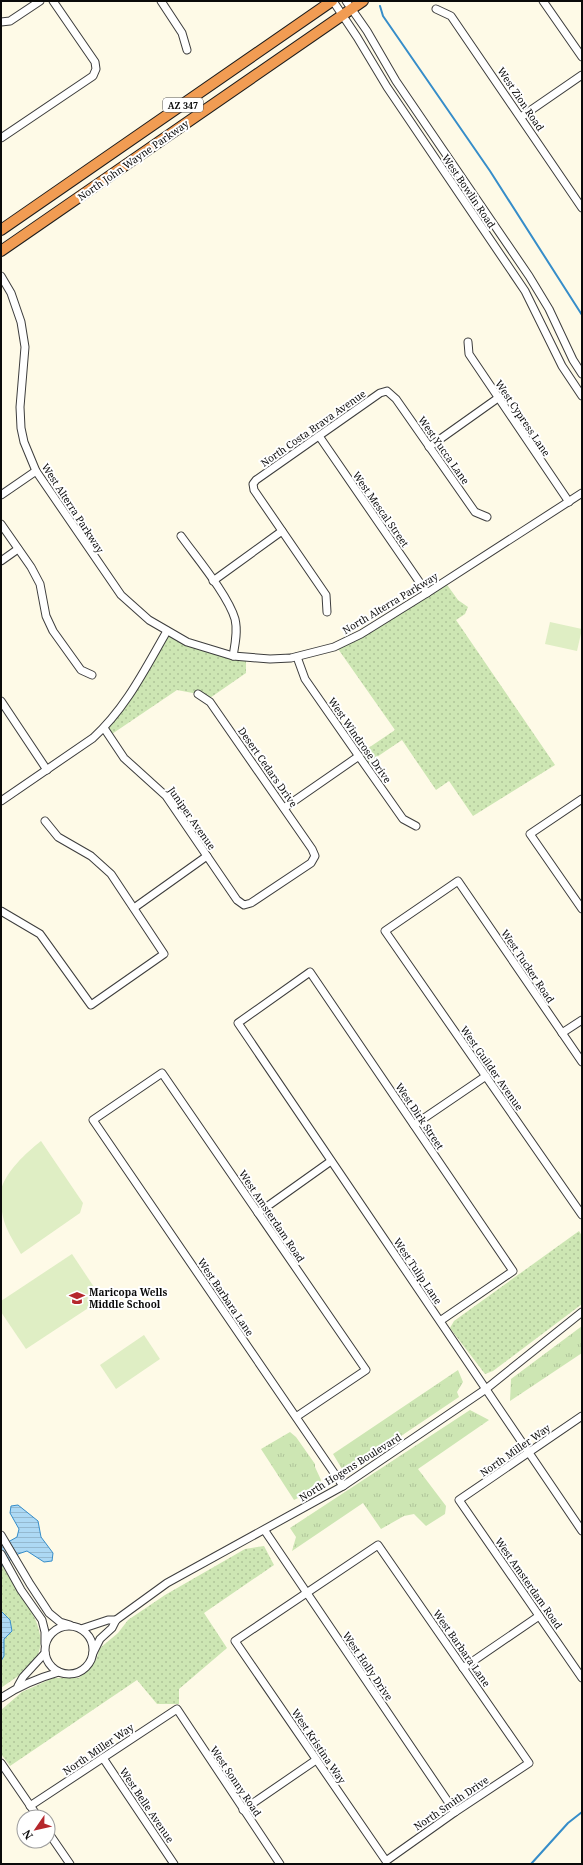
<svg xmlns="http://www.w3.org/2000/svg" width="583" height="1865" font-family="'Noto Serif',serif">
<defs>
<pattern id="grass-tufts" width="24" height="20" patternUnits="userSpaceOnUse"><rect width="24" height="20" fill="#cde6b3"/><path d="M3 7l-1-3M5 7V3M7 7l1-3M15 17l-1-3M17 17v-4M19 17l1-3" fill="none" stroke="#afc499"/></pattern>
<pattern id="park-dots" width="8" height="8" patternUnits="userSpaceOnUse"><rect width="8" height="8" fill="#cde6b3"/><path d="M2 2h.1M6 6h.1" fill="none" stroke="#afc499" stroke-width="1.8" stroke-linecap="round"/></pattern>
<pattern id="water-rules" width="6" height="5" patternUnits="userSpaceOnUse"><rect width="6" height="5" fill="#add9f4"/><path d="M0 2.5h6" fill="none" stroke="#94b9d0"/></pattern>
</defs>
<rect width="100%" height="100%" fill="#fefae7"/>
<!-- grass -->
<g fill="url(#grass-tufts)">
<polygon points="582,1326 582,1353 510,1401 511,1379"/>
<polygon points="458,1370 463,1382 457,1392 459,1397 349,1471 342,1469 333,1454"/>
<polygon points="470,1410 489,1420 418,1469 446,1506 445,1514 426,1526 414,1514 404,1516 381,1529 363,1503 292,1551 296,1537 290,1528"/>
<polygon points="290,1432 296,1437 315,1464 315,1467 321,1480 318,1488 294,1500 261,1449"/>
</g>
<!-- park -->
<g fill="url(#park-dots)">
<polygon points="445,582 458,600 468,607 465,614 456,620 555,765 473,816 449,781 436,790 402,740 365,765 358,755 395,730 336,646"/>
<polygon points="167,631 187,642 246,658 246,673 207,700 198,694 177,690 109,736 104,728"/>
<polygon points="579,1231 582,1236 582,1304 493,1371 485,1374 450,1328 454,1321"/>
<polygon points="264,1546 274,1565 204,1613 227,1648 179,1689 179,1704 157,1704 137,1680 10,1766 1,1754 1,1710 22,1692 53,1678 79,1678 96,1660 100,1648 118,1633 128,1620 165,1595 245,1549"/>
<path d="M 1,1563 C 16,1593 62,1635 29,1668 C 21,1675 10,1681 1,1688 Z"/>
</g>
<!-- pitch -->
<g fill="#dfeec4">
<polygon points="550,622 582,629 577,651 545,644"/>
<path d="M 41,1141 L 83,1203 L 80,1213 L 21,1254 C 16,1245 9,1235 5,1224 C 2,1215 0,1201 1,1191 C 4,1173 27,1152 41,1141 Z"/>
<polygon points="72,1254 102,1299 26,1349 1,1312 1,1301"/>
<polygon points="144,1335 160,1359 116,1389 100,1365"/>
</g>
<!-- water -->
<g fill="url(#water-rules)" stroke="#368dc9">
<polygon points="18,1505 38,1521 41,1537 53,1553 52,1561 44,1562 27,1551 18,1554 1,1567 1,1546 17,1537 19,1529 10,1513 11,1506"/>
<polygon points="1,1611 10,1620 12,1631 4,1639 4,1656 1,1661"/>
</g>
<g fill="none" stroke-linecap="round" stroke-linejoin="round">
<!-- stream -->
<g stroke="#368dc9" stroke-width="2">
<polyline points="380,6 383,16 490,171 582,315"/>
<polyline points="531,1864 568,1823 582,1812"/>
</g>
<defs>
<g id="minor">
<polyline points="161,1 182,33 187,50"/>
<polyline points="333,1 357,37 387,87 525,291 562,366 582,396"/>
<polyline points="346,1 367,31 396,81 529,276 549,309 573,360 582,374"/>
<polyline points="543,1 582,57"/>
<polyline points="436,9 451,16 582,208"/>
<polyline points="1,22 10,21 40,1"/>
<polyline points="521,117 582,75"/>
<polyline points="1,138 93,76 96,69 95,62 53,1"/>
<polyline points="1,276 11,293 21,322 25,347 20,407 21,428 24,442 36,471 121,595 149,620 187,642 233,656 270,659 291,658 334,647 361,634 427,593 582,493"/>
<polyline points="468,342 469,354 569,502"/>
<polyline points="319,436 427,593"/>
<polyline points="429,447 498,398"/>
<polyline points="1,495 36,471"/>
<polyline points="1,524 31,567 40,584 46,616 53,631 81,670 92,675"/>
<path d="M 181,536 C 196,557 228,595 235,619 C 238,631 235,645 233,656"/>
<polyline points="1,561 18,549"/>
<polyline points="213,581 282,531"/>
<polyline points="327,612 326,595 254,490 253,484 256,480 380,393 387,391 396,399 475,512 487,517"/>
<polyline points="297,657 305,679 365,765 403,819 416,826"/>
<polyline points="1,701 47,770"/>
<polyline points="104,728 124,758 166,796 237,900 244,905 251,903 311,863 315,856 312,849 210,702 198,694"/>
<polyline points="582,799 530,834 582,909"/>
<path d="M 1,801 L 93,738 C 126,708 145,669 167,631"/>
<polyline points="284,808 359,756"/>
<polyline points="134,908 207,856"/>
<polyline points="1,911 40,934 91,1005 164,954 111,874 91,856 58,837 45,821"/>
<polyline points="562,1033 582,1020"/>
<polyline points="582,1062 458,881 385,931 582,1215"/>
<polyline points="414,1125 486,1076"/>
<polyline points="258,1213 331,1161"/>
<polyline points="440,1321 513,1271 310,972 238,1023 582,1531"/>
<polyline points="582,1416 459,1500 582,1678"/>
<polyline points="296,1417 366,1370 162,1073 93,1120 343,1486"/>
<polyline points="265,1531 455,1812"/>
<polyline points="1,1535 30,1584 49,1613 60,1622 70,1625"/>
<polygon points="378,1545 529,1763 455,1812 386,1861 235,1641"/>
<polyline points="1,1554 21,1590 42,1620 45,1632 45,1644"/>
<circle cx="69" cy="1650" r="24"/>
<polyline points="81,1629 108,1620 116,1620"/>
<polyline points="93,1653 100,1639 112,1628 116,1620 167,1583 343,1486 486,1389 582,1312"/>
<polyline points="463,1668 539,1616"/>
<polyline points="18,1686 23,1677 45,1653"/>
<path d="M 1,1698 C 19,1686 38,1678 59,1672"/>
<polyline points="103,1758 174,1864"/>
<polyline points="1,1763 38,1817"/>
<polyline points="30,1806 177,1709 280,1864"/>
<polyline points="243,1810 316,1760"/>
<polyline points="48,1832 70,1864"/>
</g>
<g id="highway">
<polyline points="1,230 332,1"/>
<polyline points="1,251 363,1"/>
</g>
</defs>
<!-- minor casing -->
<use href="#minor" stroke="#3d3d3d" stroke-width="9"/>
<!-- highway casing -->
<use href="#highway" stroke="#1b1b1b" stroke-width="12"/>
<!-- minor -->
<use href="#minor" stroke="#fff" stroke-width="7"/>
<!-- highway -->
<use href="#highway" stroke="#f19c53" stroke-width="10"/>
</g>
<!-- icons -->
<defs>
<symbol id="school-bare" viewBox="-9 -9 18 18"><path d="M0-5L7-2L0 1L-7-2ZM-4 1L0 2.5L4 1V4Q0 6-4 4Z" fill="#b5272c" stroke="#fff" stroke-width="2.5" paint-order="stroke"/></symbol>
</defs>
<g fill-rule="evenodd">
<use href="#school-bare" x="66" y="1287" width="22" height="22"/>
</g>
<g text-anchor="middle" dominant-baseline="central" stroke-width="4" stroke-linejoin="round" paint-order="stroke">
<!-- shield labels -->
<rect fill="#fff" stroke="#545454" stroke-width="1" x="163" y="98" width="40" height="14" rx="3"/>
<g font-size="9" font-weight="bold" fill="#0a0a0a">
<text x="183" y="105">AZ 347</text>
</g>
<!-- street labels -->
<g font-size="10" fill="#0a0a0a" stroke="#fff">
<text transform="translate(521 99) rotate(56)">West Zion Road</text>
<text transform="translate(133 160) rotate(-35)">North John Wayne Parkway</text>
<text transform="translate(469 191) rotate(56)">West Bowlin Road</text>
<text transform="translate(523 418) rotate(56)">West Cypress Lane</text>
<text transform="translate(313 428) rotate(-35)">North Costa Brava Avenue</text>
<text transform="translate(444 450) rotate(55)">West Yucca Lane</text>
<text transform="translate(73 508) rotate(57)">West Alterra Parkway</text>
<text transform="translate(381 509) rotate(55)">West Mescal Street</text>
<text transform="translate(390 603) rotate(-31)">North Alterra Parkway</text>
<text transform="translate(360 740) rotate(55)">West Windrose Drive</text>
<text transform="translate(268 767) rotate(55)">Desert Cedars Drive</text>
<text transform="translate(192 818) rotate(55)">Juniper Avenue</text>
<text transform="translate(528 966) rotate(56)">West Tucker Road</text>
<text transform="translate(492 1068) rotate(55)">West Guilder Avenue</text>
<text transform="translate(420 1116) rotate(56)">West Dirk Street</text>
<text transform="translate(272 1216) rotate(56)">West Amsterdam Road</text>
<text transform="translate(418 1271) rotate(56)">West Tulip Lane</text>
<text transform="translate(226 1297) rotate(56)">West Barbara Lane</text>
<text transform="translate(515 1450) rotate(-35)">North Miller Way</text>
<text transform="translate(350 1467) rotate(-32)">North Hogens Boulevard</text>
<text transform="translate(529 1583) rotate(55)">West Amsterdam Road</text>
<text transform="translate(462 1648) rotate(55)">West Barbara Lane</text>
<text transform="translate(368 1666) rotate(56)">West Holly Drive</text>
<text transform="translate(319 1746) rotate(56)">West Kristina Way</text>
<text transform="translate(98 1749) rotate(-34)">North Miller Way</text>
<text transform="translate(236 1781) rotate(56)">West Sonny Road</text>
<text transform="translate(451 1803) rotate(-34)">North Smith Drive</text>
<text transform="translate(147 1805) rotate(56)">West Belle Avenue</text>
</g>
<!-- poi labels -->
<g font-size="10" font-weight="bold" fill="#0a0a0a" stroke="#fff" text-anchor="start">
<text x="89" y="1292">Maricopa Wells<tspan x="89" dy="12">Middle School</tspan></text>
</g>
</g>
<!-- border -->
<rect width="583" height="1865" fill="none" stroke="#0a0a0a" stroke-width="4"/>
<!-- north arrow -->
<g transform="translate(36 1829) rotate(236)"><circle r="19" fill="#ffffff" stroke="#9d9d9d"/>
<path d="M0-3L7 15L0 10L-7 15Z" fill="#b5272c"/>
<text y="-6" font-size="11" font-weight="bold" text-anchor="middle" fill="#0a0a0a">N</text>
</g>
</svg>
